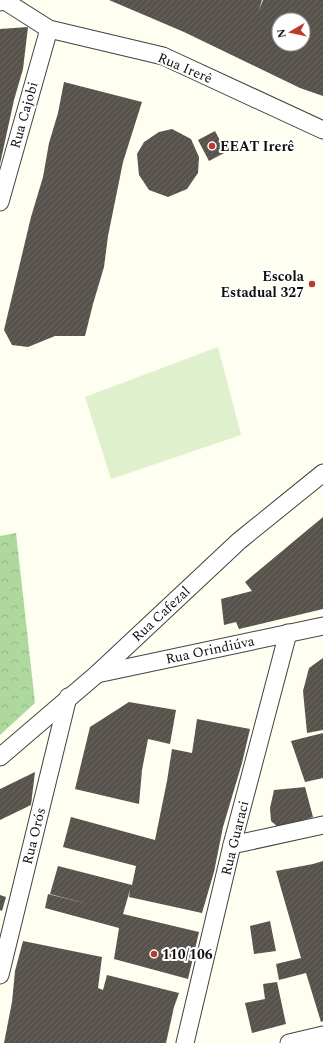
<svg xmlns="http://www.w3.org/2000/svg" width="323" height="1043" font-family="Spectral,serif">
<defs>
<pattern id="forest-crowns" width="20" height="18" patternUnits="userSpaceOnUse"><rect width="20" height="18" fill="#aed89c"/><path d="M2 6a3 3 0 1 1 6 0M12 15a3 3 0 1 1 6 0" fill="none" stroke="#94b885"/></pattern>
<pattern id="building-hatch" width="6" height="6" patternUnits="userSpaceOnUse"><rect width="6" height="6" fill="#57524c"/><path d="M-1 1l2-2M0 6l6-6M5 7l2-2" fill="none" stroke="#6a6661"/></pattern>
</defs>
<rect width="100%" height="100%" fill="#fefef1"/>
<!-- forest -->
<polygon fill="url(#forest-crowns)" points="16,533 35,703 0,735 0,536"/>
<!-- pitch -->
<polygon fill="#dff0cd" points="218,347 241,435 111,479 85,397"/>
<!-- building -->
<g fill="url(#building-hatch)" fill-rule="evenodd">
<path d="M 109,0 L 262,0 L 259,10 L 263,0 L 323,0 L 323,96 L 300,88 L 184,32 ZM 279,20 L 303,20 L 303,44 L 279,44 Z"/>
<polygon points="28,27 23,69 14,100 0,164 0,29"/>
<polygon points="64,82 142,102 123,162 108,236 104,267 93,304 85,336 55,336 28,347 12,345 4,330 31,217 43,177 49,143 58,113"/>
<polygon points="172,129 191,139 199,157 198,173 187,189 168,197 149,190 139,175 137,154 144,142 159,132"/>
<polygon points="215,131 226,152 209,161 198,140"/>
<polygon points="323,517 323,609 239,629 236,622 224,625 221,599 252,591 245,582"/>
<polygon points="323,658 323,730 307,733 303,691 309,668"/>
<polygon points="129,702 176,710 170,744 148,739 142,770 139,804 75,789 90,727"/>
<polygon points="197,719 250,729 242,763 223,827 214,872 202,913 129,897 130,890 123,914 199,932 188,979 114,959 119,928 45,908 48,894 88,904 50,894 58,866 132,885 136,866 63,847 71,817 155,840 167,781 172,749 192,753"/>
<polygon points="323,733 323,778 305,782 291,741"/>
<polygon points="35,772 31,805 0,820 0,789"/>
<polygon points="305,787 313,817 279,828 271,821 270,808 274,790"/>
<polygon points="323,861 323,1021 321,1022 306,973 279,980 276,964 301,958 276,871 313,864"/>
<polygon points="0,895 6,897 2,911 0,910"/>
<polygon points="270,921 276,951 254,954 250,926"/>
<polygon points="23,941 102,957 98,988 103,990 107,975 179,993 174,1007 166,1043 4,1043 12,1002 15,971"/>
<polygon points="277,982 286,1024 252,1033 245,1003 265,999 263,984"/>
</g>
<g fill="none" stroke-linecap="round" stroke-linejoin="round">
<defs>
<g id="minor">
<polyline points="0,2 5,1 49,29 163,56 323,130"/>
<polyline points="0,202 49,29"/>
<polyline points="97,674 323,626"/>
<polyline points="0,757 97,674 239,541 323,473"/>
<polyline points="232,845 323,825"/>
<polyline points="0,975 68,697"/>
<polyline points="185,1043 232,845 288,633"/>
<polyline points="289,1043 323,1035"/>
</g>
</defs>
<!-- minor casing -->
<use href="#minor" stroke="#424242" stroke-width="19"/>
<!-- minor -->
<use href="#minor" stroke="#fff" stroke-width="17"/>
</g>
<!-- markers -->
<g fill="#ba3a2c" stroke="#fff" stroke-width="1.5">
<circle cx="212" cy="146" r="4"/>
<circle cx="312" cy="284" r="4"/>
<circle cx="154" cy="954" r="4"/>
</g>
<g text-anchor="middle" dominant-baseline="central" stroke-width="4" stroke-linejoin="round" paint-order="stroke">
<!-- street labels -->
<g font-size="14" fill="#0f0f0f" stroke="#fff">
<text transform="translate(185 68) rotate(23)">Rua Irerê</text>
<text transform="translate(24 115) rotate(-74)">Rua Cajobi</text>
<text transform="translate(161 614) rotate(-43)">Rua Cafezal</text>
<text transform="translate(210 650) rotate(-12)">Rua Orindiúva</text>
<text transform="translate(34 836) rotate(-76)">Rua Orós</text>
<text transform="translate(235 838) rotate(-76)">Rua Guaraci</text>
</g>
<!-- poi labels -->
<g font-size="14" font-weight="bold" fill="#0f0f0f" stroke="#fff" text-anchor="start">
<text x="220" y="146">EEAT Irerê</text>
<text x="304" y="276" text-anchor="end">Escola<tspan x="304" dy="16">Estadual 327</tspan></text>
<text x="162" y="954">110/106</text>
</g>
</g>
<!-- north arrow -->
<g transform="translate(291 32) rotate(261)"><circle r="19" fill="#ffffff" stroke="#9f9f9f"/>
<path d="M0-3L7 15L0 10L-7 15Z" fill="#ba3a2c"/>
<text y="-6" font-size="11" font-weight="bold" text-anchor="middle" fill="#0f0f0f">N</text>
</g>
</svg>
